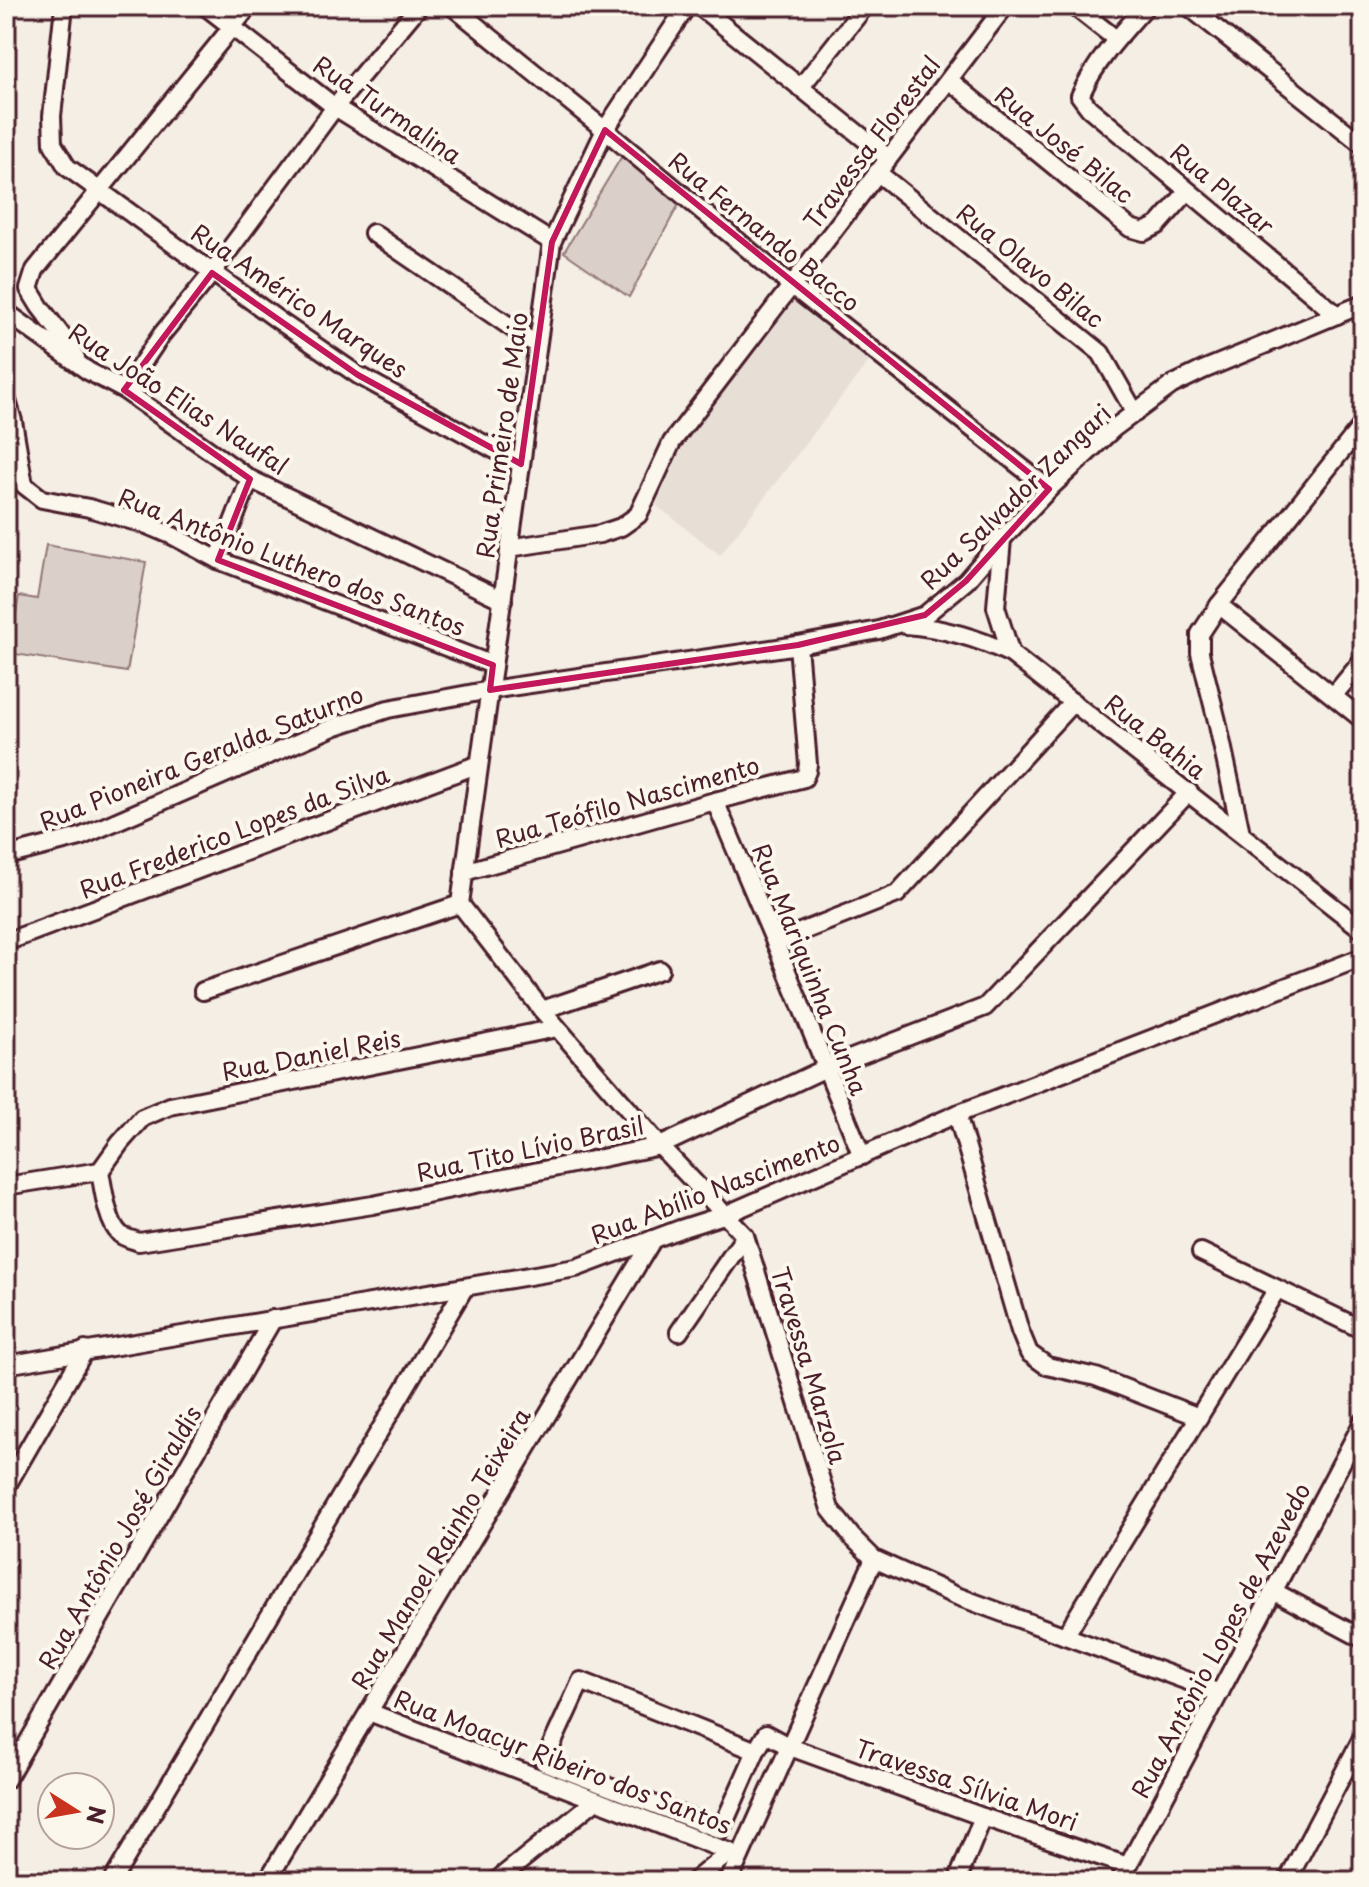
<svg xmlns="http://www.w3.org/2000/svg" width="1369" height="1887" font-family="'Playpen Sans',sans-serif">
<rect width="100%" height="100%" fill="#f4eee4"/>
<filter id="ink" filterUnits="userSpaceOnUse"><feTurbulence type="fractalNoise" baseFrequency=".0125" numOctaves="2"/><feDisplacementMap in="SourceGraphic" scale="16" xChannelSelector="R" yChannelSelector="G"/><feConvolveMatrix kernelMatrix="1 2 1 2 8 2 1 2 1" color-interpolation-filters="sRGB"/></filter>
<g filter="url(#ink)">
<!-- built -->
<polygon fill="#e7dfd6" points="796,293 873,356 720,555 656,505 690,431"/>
<!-- green -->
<g fill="#dbd0c9" stroke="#92787a" stroke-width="2">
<polygon points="622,156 679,204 629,297 564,252"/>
<polygon points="46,545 146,562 127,672 9,653 19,596 37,599"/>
</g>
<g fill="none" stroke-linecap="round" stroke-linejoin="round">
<defs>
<g id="street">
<polyline points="64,6 52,116 53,144 67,167 278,320 358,375 521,464"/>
<polyline points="205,6 335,107 552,242"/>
<polyline points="452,6 605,130 792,286 1049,489"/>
<polyline points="699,6 887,157"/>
<polyline points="1074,6 1116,39"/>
<path d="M 1146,6 C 1122,33 1095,62 1080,96 L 1089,108 L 1337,315"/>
<polyline points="1188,6 1363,145"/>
<polyline points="949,80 1130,228 1144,232 1158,225 1188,191"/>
<polyline points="800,88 865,6"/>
<polyline points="877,172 1101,353 1135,413"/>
<polyline points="373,233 537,345"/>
<polyline points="6,312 88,371 124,390 250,479 503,600"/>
<polyline points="76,358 63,337 40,307 29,289 35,270 249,6"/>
<polyline points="124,390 162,334 212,273 335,107 419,6"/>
<polyline points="6,397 13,421 24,485 42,499 89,508 147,525 173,536 218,560 493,665"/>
<polyline points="1002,539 996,607 1011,654"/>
<polyline points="509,548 600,534 621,527 638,515 672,442 1005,6"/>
<polyline points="218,560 250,479"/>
<polyline points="1219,605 1363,720"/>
<path d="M 905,625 C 943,628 976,637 1011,654 L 1363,930"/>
<polyline points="1334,695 1363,660"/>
<polyline points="715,801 775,942 862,1156"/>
<polyline points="1241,833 1217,721 1200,653 1200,634 1219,605 1363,424"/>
<polyline points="6,856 80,837 336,726 388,709 490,690 798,645 879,630 925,615 966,581 1002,539 1049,489 1114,428 1172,385 1203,370 1363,304"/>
<polyline points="464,872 715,801 804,778 807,771 808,764 798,645"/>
<polyline points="460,904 542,1010 660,1146 745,1236 830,1509 852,1537 874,1559 954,1595 1220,1693"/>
<polyline points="460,904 552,242 605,130 687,6"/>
<polyline points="6,942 479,764"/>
<polyline points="775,942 897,894 1073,702"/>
<polyline points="203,991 460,904"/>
<polyline points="542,1010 660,970"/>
<polyline points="957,1114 1020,1331 1029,1353 1047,1366 1096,1377 1199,1417"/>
<polyline points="100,1171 120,1143 142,1118 170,1106 557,1028"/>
<path d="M 6,1186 L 100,1171 C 103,1187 107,1223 120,1234 C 124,1238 134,1240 139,1242 L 373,1205 L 660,1146 L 826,1068 L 985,1007 L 1189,792"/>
<polyline points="1201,1252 1363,1330"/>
<polyline points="679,1332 745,1236"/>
<polyline points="6,1365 576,1268 680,1229 727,1214 957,1114 1363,957"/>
<polyline points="6,1487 85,1350"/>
<polyline points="1273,1591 1363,1639"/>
<polyline points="1065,1636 1277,1289"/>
<polyline points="369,1712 740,1856"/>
<polyline points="756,1751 581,1681 544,1762 721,1830 756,1751 766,1734 790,1747 983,1817 1128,1866"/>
<polyline points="6,1780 273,1319"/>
<polyline points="112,1881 465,1287"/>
<polyline points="267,1881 653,1239"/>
<polyline points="496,1881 596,1800"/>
<polyline points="694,1881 730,1852"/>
<polyline points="729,1881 874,1559"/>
<polyline points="957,1881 983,1817"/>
<polyline points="1120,1881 1363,1422"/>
<polyline points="1287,1881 1363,1736"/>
</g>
</defs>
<!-- street casing -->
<use href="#street" stroke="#4a1f2b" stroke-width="22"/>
<!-- street -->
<use href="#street" stroke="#fbf7ec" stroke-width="16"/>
</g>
</g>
<!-- marked area -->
<path fill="none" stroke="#c2185b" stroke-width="6" stroke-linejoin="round" d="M 605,130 L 1049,489 L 966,581 L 925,615 L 798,645 L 490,690 L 493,665 L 218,560 L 250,479 L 124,390 L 212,273 L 358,375 L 521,464 L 552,242 Z"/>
<g text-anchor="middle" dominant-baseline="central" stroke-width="8" stroke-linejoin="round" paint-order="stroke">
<!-- street labels -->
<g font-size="24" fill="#4a1f2b" stroke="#fbf7ec">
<text transform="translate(388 109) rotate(34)">Rua Turmalina</text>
<text transform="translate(871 142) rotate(-53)">Travessa Florestal</text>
<text transform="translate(1065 144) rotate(39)">Rua José Bilac</text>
<text transform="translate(1223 188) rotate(40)">Rua Plazar</text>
<text transform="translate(765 231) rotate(39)">Rua Fernando Bacco</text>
<text transform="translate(1031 265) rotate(39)">Rua Olavo Bilac</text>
<text transform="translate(300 300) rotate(34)">Rua Américo Marques</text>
<text transform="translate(179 398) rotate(33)">Rua João Elias Naufal</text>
<text transform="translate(501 435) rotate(-82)">Rua Primeiro de Maio</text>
<text transform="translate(1015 496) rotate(-44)">Rua Salvador Zangari</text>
<text transform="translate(292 561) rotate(21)">Rua Antônio Luthero dos Santos</text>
<text transform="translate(1156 736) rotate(38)">Rua Bahia</text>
<text transform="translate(201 757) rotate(-22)">Rua Pioneira Geralda Saturno</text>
<text transform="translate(627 801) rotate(-16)">Rua Teófilo Nascimento</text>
<text transform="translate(234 831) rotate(-21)">Rua Frederico Lopes da Silva</text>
<text transform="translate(811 969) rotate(68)">Rua Mariquinha Cunha</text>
<text transform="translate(311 1054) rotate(-11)">Rua Daniel Reis</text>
<text transform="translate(530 1148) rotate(-12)">Rua Tito Lívio Brasil</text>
<text transform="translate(715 1188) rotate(-21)">Rua Abílio Nascimento</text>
<text transform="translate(810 1365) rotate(73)">Travessa Marzola</text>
<text transform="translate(119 1537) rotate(-60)">Rua Antônio José Giraldis</text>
<text transform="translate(440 1548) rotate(-59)">Rua Manoel Rainho Teixeira</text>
<text transform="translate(1220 1640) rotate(-62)">Rua Antônio Lopes de Azevedo</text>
<text transform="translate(563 1761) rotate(21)">Rua Moacyr Ribeiro dos Santos</text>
<text transform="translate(967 1784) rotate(19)">Travessa Sílvia Mori</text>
</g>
</g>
<!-- margin -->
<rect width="1369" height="1887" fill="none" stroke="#fbf7ec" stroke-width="32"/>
<rect x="16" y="16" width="1337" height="1855" fill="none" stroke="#4a1f2b" stroke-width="3" filter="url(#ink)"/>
<!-- north arrow -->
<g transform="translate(76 1811) rotate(101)"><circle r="38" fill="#fbf7ec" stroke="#b4a19f" stroke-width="2"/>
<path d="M0-6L14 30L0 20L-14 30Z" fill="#c8321e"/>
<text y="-12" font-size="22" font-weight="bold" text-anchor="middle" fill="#4a1f2b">N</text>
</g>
</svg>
